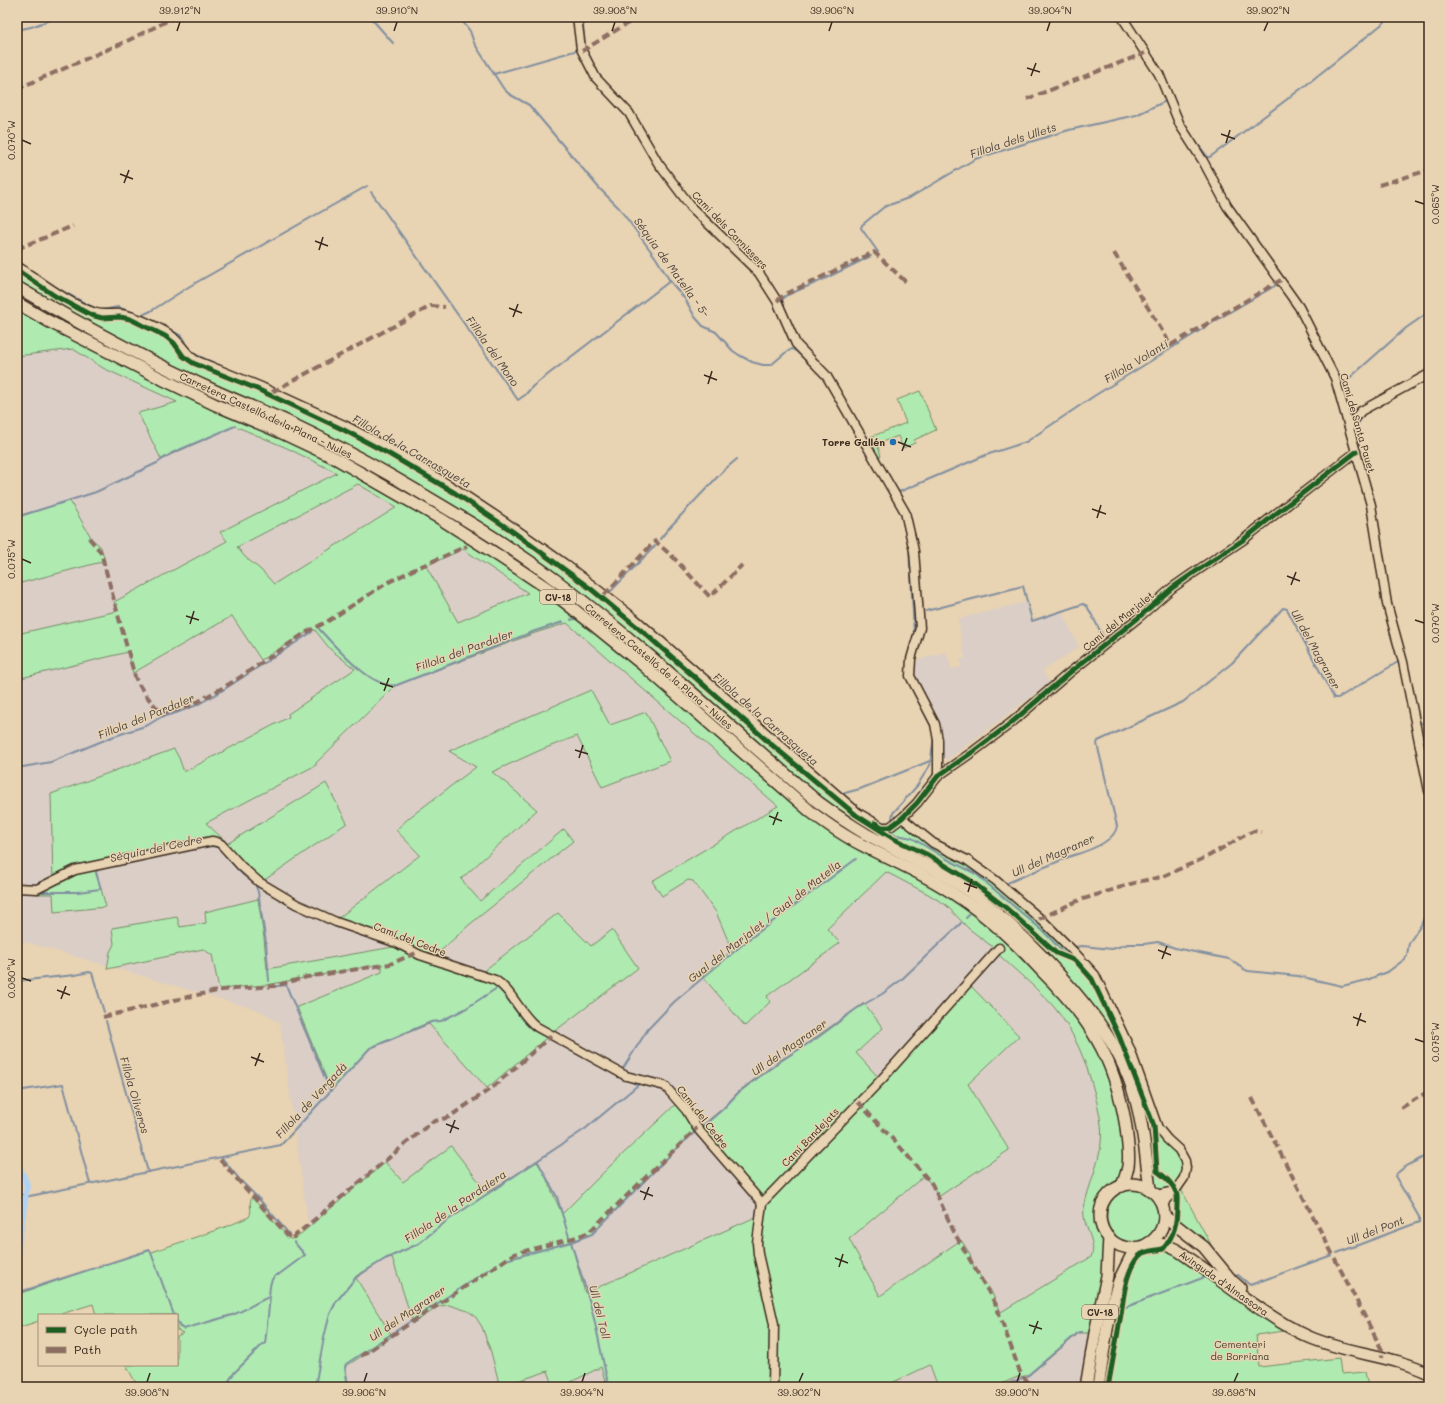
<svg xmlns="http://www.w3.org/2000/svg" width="1446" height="1404" font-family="Mali,sans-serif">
<rect width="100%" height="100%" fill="#e8d3b2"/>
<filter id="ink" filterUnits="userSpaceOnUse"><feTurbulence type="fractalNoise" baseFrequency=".025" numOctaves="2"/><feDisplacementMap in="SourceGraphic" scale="8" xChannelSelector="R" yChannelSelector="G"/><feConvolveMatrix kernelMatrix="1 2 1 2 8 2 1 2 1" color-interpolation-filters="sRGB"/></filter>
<g filter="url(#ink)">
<!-- built -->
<g fill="#dacec6">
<polygon points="17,309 96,352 313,454 536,589 844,844 941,893 1048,988 1114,1094 1094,1218 1102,1269 1088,1335 1079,1387 331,1387 280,1023 261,1011 26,942 17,945"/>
<polygon points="1026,602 1031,622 1062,612 1079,647 1043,670 1049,683 947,760 943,757 943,736 938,718 914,676 914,672 917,660 946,652 952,669 962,667 960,660 965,658 958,619"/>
</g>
<!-- green -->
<g fill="#afeab0" stroke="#758a67" fill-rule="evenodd">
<polygon points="17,271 54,297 96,318 126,319 165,337 175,346 181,356 190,363 267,395 344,431 386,453 467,502 506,527 572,575 631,623 770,744 855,816 891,838 931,858 972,883 1022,924 1056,954 1076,962 1080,966 1091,980 1125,1053 1122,1053 1102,1019 888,841 841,814 507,541 203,380 134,347 17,283"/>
<path d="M 17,310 L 76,341 L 313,453 L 360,478 L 450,530 L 535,586 L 608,642 L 851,845 L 898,868 L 946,894 L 980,919 L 996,933 L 1067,1005 L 1090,1035 L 1107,1069 L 1120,1114 L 1124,1155 L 1123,1171 L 1120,1177 L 1115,1184 L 1104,1194 L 1098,1207 L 1097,1223 L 1104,1241 L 1104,1263 L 1090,1333 L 1079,1333 L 1027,1377 L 1020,1376 L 994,1387 L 938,1387 L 930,1365 L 883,1387 L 774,1387 L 775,1348 L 759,1253 L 764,1204 L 699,1128 L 723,1108 L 739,1091 L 780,1060 L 799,1049 L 864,1003 L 883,1028 L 856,1053 L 879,1078 L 968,983 L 1019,1036 L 968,1084 L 1009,1150 L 938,1197 L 932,1185 L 924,1176 L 849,1239 L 880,1296 L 961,1240 L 970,1254 L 974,1268 L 990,1289 L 1001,1312 L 1091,1257 C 1098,1242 1081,1225 1084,1208 C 1088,1186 1099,1165 1101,1143 C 1103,1127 1099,1110 1095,1095 C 1087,1064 1075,1032 1054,1007 C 1038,989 1017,972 999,955 L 994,948 L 968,928 L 946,905 L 928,894 L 886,872 L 827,929 L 840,943 L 767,996 L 770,1002 L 745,1026 L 702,976 L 732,950 L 716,912 L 693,881 L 688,880 L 662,896 L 652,881 L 778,806 L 567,623 L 535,633 L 395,686 L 316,763 L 316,765 L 206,823 L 224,840 L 95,867 L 106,907 L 54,912 L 53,894 L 38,894 L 37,891 L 53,883 L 51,794 L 174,749 L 179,758 L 184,772 L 289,717 L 288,714 L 355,669 L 330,649 L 315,630 L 312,629 L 261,660 L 232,616 L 133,673 L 128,652 L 17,679 L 17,634 L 117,611 L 114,602 L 227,541 L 220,532 L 337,473 L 287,448 L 235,426 L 161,459 L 138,413 L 177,402 L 103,368 L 73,349 L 17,356 ZM 358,484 L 397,507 L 274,584 L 261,570 L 245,557 L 237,547 ZM 463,549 L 528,593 L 458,622 L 426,566 Z"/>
<polygon points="920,391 936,430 914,440 915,443 903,448 898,436 877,444 881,456 878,458 868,438 906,423 897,400"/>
<polygon points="70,501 92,539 101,547 105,561 17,584 17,516"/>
<polygon points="591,690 610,725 646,712 670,761 602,787 577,736 543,749 492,772 506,783 537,810 461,879 480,901 564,829 573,841 469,925 434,957 336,920 420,855 396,830 410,817 476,767 449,751"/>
<polygon points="326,783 347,823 263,881 222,847"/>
<polygon points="900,821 925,842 967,865 997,886 1067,949 1078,961 1057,952 1008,908 971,880 930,855 886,833"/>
<polygon points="258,899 264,938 267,969 399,946 481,973 558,913 591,946 612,930 638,968 551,1034 487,1088 429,1024 369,1049 331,1090 297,1007 382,972 382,964 266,985 219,989 212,955 203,949 107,969 110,952 114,944 112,928 177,917 180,927 206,923 205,912"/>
<path d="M 677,1103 L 695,1131 L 592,1234 L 571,1242 L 585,1293 L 758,1216 L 757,1229 L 772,1328 L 771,1387 L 607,1387 L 601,1367 L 561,1387 L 554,1387 L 548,1371 L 500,1387 L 491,1352 L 482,1327 L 475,1316 L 468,1311 L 449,1305 L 440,1306 L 413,1323 L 392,1257 L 385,1259 L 356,1278 L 392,1336 L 345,1367 L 349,1387 L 138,1387 L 126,1365 L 177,1365 L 177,1336 L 183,1333 L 177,1330 L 177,1315 L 96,1315 L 93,1304 L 58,1315 L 39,1315 L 39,1321 L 17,1328 L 17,1293 L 21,1293 L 148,1250 L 152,1252 L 228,1226 L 249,1217 C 253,1211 248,1203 252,1197 L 290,1239 L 296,1238 L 385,1162 L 403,1182 L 451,1146 L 487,1192 L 537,1162 L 543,1171 L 562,1214 L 608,1168 Z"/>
<path d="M 1157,1134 C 1168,1144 1188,1158 1182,1175 C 1180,1178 1177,1182 1175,1185 L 1168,1176 L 1159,1170 Z"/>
<polygon points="1151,1171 1161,1176 1173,1190 1160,1193 1153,1182"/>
<polygon points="1181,1189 1221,1263 1177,1225 1178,1213 1178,1192"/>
<circle cx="1133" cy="1216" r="26"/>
<polygon points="24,1194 18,1239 17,1239 17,1196"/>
<path d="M 1163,1251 C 1177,1253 1198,1272 1210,1280 C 1234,1298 1258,1315 1284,1331 L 1256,1335 L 1259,1367 L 1339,1358 L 1341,1374 L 1365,1372 L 1368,1387 L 1110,1387 C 1113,1366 1118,1344 1121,1323 C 1124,1304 1126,1272 1140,1258 C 1145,1252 1156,1252 1163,1251 Z"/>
<polygon points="1119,1299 1121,1299 1118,1328 1107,1387 1102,1387 1112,1325"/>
</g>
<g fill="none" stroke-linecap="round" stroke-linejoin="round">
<!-- stream -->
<g stroke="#818fa0" stroke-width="2">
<polyline points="370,17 393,43"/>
<polyline points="459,17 470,31 474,43 503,88 509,94 529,105 599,188 619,208 656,258 670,281 685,299 695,317 703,326 716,332 733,351 739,355 752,362 763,365 771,365 785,353 792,349 797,352 813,367"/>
<polyline points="582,17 585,46"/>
<polyline points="17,30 31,27 58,17"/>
<polyline points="494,74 578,50"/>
<polyline points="1196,142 1208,157 1210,157 1306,85 1391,17"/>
<polyline points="371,192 518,400 525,395 533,386 670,281"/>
<polyline points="878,252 861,228 862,225 884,207 911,197 975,159 1069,130 1136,115 1166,101"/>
<polyline points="28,269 62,291 94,308"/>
<polyline points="103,310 118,307 134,313"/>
<polyline points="785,310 782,301 785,296 820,281 871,256"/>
<polyline points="140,316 151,311 190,286 367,186"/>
<polyline points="171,330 180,335 185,341"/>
<polyline points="188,346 191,351"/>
<polyline points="194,354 221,366"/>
<polyline points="1329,375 1332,381"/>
<polyline points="1341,383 1345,382 1406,328 1429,312"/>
<polyline points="282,392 342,420"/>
<polyline points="362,430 374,436"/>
<polyline points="1354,430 1365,413"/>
<polyline points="445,478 509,520"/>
<polyline points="899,492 986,455 1026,442 1094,396 1230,312 1278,284 1280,285"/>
<polyline points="17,517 96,492 157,463 172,453 235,426"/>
<polyline points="517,525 548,547"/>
<polyline points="660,539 669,528 724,470 737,459"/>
<polyline points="909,546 910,568"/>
<polyline points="1207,559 1215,554"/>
<polyline points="582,573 601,587"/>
<polyline points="911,575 914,634"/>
<polyline points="608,594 655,546"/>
<polyline points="926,611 1023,586 1032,621 1083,604 1087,606 1105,640 1107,639"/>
<polyline points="571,620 574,619"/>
<path d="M 319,629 C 335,646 372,690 397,685 L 535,631 L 563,622"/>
<polyline points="907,678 906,674 907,661"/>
<polyline points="910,684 933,730"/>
<polyline points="1419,727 1420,724 1429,719"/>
<polyline points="17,768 51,762 112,737 148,725 161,717 176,713 197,705 220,692 312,632"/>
<polyline points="841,794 860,789 930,761"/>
<polyline points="892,819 893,813 917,786 930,765 934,737"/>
<polyline points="892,832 892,834 912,838 945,858 976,874 1043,931 1063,952 1065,953 1068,951"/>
<polyline points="209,846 219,847"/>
<polyline points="225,855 243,875 255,884 258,892 266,943 269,981"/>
<path d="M 1005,884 L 1071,856 C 1085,852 1115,842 1117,826 L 1097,744 L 1098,741 L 1183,702 L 1232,663 L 1283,608 L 1287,609 L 1334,698 L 1338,698 L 1398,662 L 1399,660"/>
<polyline points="17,892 78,892 100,889 101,889 96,873 97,870 99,868"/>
<polyline points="966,918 969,915"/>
<path d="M 1074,947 L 1082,946 L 1112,949 L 1128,944 L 1144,944 L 1158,942 L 1175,948 L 1229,959 C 1236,963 1240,968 1248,971 L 1298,976 L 1342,986 L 1367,980 L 1389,971 L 1405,959 L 1407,955 L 1409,943 L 1421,925 L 1429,907"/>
<polyline points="17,981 75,975 89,972 92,973 104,1012"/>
<polyline points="269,987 286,985 330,1090"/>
<polyline points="106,1021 148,1172"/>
<polyline points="553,1040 559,1044"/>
<polyline points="622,1070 648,1029 674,1002 748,940 856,859"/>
<polyline points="17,1091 63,1084 90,1184"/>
<polyline points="702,1127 723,1109 739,1092 779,1062 817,1038 856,1009 882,994 901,980 961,923"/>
<polyline points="221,1157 240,1180 259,1199 289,1234"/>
<polyline points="538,1162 557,1197 569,1237"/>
<path d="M 25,1197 L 281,1145 L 370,1048 L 431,1022 L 441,1021 L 465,1009 L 497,988 L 499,988 C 510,1000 520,1020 532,1029 C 536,1032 541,1034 546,1037"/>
<path d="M 571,1242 C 576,1259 582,1276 587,1293 C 597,1324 601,1356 609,1387"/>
<path d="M 1337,1253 L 1419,1222 L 1419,1217 L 1395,1176 C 1401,1166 1420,1161 1429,1153"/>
<polyline points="509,1259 571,1242 592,1234 677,1148 695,1132"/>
<polyline points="1232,1274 1238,1275 1250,1285 1332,1255"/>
<polyline points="278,1275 305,1255 294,1242"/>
<polyline points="17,1293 150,1250 174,1315"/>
<polyline points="1126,1307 1205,1277"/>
<path d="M 177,1321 L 180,1327 L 184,1329 C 200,1324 216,1320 232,1315 C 245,1311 256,1302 269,1297 C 270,1288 269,1277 279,1274"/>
<polyline points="1090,1328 1090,1327"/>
<polyline points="265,1344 270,1297"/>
<polyline points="17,1376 25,1387"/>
<polyline points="1027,1376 1079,1332 1082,1332"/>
<polyline points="225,1387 234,1373 263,1344"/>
<polyline points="315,1387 324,1337 330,1314 336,1302 357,1276 385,1259 418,1244 448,1220 585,1129 638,1085 632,1082"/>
<polyline points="348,1387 345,1367 346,1364 497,1264"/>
<polyline points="1001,1387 1022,1378"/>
</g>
<!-- canal -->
<g stroke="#afd3f7" stroke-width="6">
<polyline points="17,1162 26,1182 27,1186 17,1253"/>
<polyline points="17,1381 22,1387"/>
</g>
<defs>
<g id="minor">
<polyline points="577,17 581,49 596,78 629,113 658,163 692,208 759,273 777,301 796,344 826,375 905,512 914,551 920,628 911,659 910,676 935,724 938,740 938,776"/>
<polyline points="1122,17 1159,74 1180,125 1203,161 1227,206 1299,307 1335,378 1371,505 1387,604 1403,662 1429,791"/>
<path d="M 17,266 C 40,281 68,303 93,312 C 103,316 111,313 121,314 C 136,316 153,325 166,332 C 179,339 183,351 195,360 L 259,386 L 346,426 L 392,450 L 457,490 L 514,528 L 565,564 L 634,618 L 858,813 L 882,827 L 890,827 L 902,818 L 917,803 L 938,776 L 974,751 L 1011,723 L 1068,674 L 1138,618 L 1172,588 L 1192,574 L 1243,540 L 1278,512 L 1356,452"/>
<polyline points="1349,426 1361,411 1429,374"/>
<polyline points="902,818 933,843 967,860 995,880 1044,922 1074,952 1095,975 1130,1049 1158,1128 1167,1139 1179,1150 1185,1161 1186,1168 1184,1178 1175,1191"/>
<path d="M 17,888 L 37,889 L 75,870 L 212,841 L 217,842 L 221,844 L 241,866 L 259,882 L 296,904 L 336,922 L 397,943 L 420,955 L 495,980 C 513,991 520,1015 537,1027 L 626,1076 L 665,1086 L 686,1110 L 697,1128 L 762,1203"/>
<polyline points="1156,1195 1175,1191 1162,1205"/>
<polyline points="773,1387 774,1324 758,1254 757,1243 762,1203 881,1080 999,948"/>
</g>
<g id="major">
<path d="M 17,287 C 83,326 152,363 222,394 C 242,403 263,411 284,420 C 322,438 359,457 395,478 C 450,510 506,543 557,581 C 648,650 731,728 818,802 C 833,813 849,824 866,834 C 899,852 935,867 966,889 C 994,909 1020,933 1043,957 C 1082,998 1120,1042 1135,1097 C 1144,1128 1146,1159 1150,1190"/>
<path d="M 17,303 L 48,321 L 162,379 L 216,405 L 282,433 L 333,457 L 441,519 L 499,556 L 547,588 L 596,627 L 643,665 L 811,812 C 827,824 844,836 862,845 C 895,862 929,876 960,898 C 990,918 1017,944 1041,970 C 1062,991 1082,1013 1096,1038 C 1112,1065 1121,1096 1126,1127 C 1127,1139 1130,1154 1128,1166 C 1127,1173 1124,1180 1122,1186"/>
<circle cx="1132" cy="1216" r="32"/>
<polyline points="1164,1216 1204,1247 1232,1281 1240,1288"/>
<path d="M 1149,1243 L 1166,1245 L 1177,1250 C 1220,1278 1263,1316 1309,1337 C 1348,1354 1391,1355 1429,1373"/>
<polyline points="1086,1387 1095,1333 1107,1276 1109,1237"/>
<path d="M 1098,1387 C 1104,1352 1107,1315 1119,1281 C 1124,1270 1130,1259 1135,1248"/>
</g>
</defs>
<!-- minor casing -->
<use href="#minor" stroke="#3b2a1e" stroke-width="11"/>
<!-- major casing -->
<use href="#major" stroke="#3b2a1e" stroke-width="14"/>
<!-- minor -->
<use href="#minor" stroke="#e8d3b2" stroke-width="8"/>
<!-- major -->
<use href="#major" stroke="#e8d3b2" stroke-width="11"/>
<!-- quiet -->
<g stroke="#8d6e63" stroke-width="4" stroke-dasharray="8 4" stroke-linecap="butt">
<polyline points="582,51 638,17"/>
<polyline points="17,89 127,41 175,17"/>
<polyline points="1027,99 1145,53"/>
<polyline points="1379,185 1429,170"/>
<polyline points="17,249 73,226"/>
<polyline points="1114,253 1171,345 1281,280"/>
<polyline points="777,301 784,295 874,252 906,282"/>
<polyline points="272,392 431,306 445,307"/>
<path d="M 89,538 L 100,551 L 103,560 L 135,677 C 141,690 152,704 163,714 L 189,706 L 201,700 L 236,680 L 305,633 L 328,621 L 387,583 L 415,569 L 467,546"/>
<polyline points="604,595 655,541 673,557 710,597 742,565"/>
<polyline points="1039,919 1077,901 1137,882 1161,877 1207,857 1247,834 1254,831 1261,832"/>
<polyline points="103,1017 192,996 222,990 274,986 307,977 390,964 416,953"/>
<polyline points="1252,1098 1382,1350 1381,1358"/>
<polyline points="858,1102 900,1147 932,1184 955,1234 996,1305 1020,1372 1032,1387"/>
<polyline points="1401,1108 1429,1091"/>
<polyline points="220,1160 291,1239 432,1122 449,1117 493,1087 551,1036"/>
<polyline points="361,1356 514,1254 577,1237 589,1232 697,1128"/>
</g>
<defs>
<g id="cycleway">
<path d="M 17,270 L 55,296 L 91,315 L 102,318 L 120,317 L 130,319 L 165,336 L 174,343 L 183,356 L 193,363 L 257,389 L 344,430 L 389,454 L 455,493 L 512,531 L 591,589 L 649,637 L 772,745 L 856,815 L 894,839 L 926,854 L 971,881 L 1005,907 L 1056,953 L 1076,961 L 1092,979 L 1119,1036 L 1154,1126 L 1157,1171 C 1164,1176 1173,1184 1176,1192 C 1178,1196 1177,1201 1177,1205 C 1177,1222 1175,1235 1163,1249 C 1155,1251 1145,1250 1139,1256 C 1124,1273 1124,1299 1120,1320 C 1116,1343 1112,1365 1108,1387"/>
<polyline points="875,823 882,827 890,827 902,818 917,803 938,776 974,751 1011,723 1068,674 1138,618 1172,588 1192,574 1243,540 1278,512 1356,452"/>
</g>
</defs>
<!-- cycleway casing -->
<use href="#cycleway" stroke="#e8d3b2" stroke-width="8"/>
<!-- cycleway -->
<use href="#cycleway" stroke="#1b5e20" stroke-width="5"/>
</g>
</g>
<!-- ticks -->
<path fill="none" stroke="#3b2a1e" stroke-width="1.5" d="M 177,31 L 180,22M 394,31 L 397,22M 612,31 L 615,22M 829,31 L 832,22M 1047,31 L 1050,22M 1264,31 L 1268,22M 1027,68 L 1040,72M 1031,76 L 1036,63M 1221,134 L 1235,139M 22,140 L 31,144M 1226,143 L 1230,130M 120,174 L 133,179M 124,183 L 129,170M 1415,201 L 1424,204M 315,241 L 328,246M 319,250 L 323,237M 509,308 L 522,313M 513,317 L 518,304M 704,375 L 717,380M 708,384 L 712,371M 898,442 L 911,447M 902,451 L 907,438M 1092,509 L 1106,514M 1097,518 L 1101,505M 22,559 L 31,563M 1287,576 L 1300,581M 1291,585 L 1296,572M 186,616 L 199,620M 1415,620 L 1424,623M 190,624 L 194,611M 380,683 L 393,687M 384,691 L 389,678M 575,750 L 588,754M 579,758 L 583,745M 769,816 L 782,821M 773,825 L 778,812M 964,883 L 977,888M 968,892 L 972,879M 1158,950 L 1171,955M 1162,959 L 1167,946M 22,978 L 31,981M 57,990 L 70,995M 61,999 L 66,986M 1353,1017 L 1366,1022M 1357,1026 L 1361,1013M 1415,1039 L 1424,1042M 251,1057 L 264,1062M 255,1066 L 260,1053M 446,1124 L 459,1129M 450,1133 L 455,1120M 640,1191 L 653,1196M 644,1200 L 649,1187M 835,1258 L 848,1263M 839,1267 L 843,1254M 1029,1325 L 1042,1329M 1033,1334 L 1038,1321M 147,1382 L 150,1373M 364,1382 L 367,1373M 582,1382 L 585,1373M 799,1382 L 803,1373M 1017,1382 L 1020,1373M 1234,1382 L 1238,1373"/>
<!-- markers -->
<circle fill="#1f6fb2" stroke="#e8d3b2" stroke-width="1.5" cx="893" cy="442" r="4"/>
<g text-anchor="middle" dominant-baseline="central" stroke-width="3" stroke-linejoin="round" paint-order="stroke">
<!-- shield labels -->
<g fill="#e8d3b2" stroke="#6f5d4a" stroke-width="1">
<rect x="540" y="590" width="36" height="14" rx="3"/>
<rect x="1082" y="1305" width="36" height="14" rx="3"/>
</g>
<g font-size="9" font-weight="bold" fill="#3b2a1e">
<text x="558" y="597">CV-18</text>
<text x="1100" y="1312">CV-18</text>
</g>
<!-- street labels -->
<g font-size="10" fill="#3b2a1e" stroke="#e8d3b2">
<text transform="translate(730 230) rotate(46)">Camí dels Carnissers</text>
<text transform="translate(266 415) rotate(25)">Carretera Castelló de la Plana - Nules</text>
<text transform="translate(1358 423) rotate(74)">Camí de Santa Pauet</text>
<text transform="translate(1118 621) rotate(-39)">Camí del Marjalet</text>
<text transform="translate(659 666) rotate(40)">Carretera Castelló de la Plana - Nules</text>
<text transform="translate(410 939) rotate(21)">Camí del Cedre</text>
<text transform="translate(703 1117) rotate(52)">Camí del Cedre</text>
<text transform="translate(810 1137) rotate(-46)">Camí Bandejats</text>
<text transform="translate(1224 1283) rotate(35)">Avinguda d'Almassora</text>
</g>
<!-- poi labels -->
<g font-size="10" font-weight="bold" fill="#3b2a1e" stroke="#e8d3b2" text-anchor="end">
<text x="885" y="442">Torre Gallén</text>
</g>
<!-- park labels -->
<g font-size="10" fill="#473d2d" stroke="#e8d3b2">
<text x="1240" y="1344">Cementeri<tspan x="1240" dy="12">de Borriana</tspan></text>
</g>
<!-- water labels -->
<g font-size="11" font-style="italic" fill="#4c433f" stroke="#e8d3b2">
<text transform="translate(1013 140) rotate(-18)">Fillola dels Ullets</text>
<text transform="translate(672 267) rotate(54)">Séquia de Matella - 5-</text>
<text transform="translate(493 351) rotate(55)">Fillola del Mono</text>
<text transform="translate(1136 361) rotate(-31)">Fillola Volantí</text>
<text transform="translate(412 451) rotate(30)">Fillola de la Carrasqueta</text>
<text transform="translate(1316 649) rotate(61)">Ull del Magraner</text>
<text transform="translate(464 650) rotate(-20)">Fillola del Pardaler</text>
<text transform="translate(146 716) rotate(-22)">Fillola del Pardaler</text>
<text transform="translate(766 719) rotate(41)">Fillola de la Carrasqueta</text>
<text transform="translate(156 848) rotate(-12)">Sèquia del Cedre</text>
<text transform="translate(1053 855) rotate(-24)">Ull del Magraner</text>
<text transform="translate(764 921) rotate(-38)">Gual del Marjalet / Gual de Matella</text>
<text transform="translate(789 1047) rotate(-35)">Ull del Magraner</text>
<text transform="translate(135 1095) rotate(74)">Fillola Oliveros</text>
<text transform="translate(311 1100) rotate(-47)">Fillola de Vergadà</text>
<text transform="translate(455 1206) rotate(-34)">Fillola de la Pardalera</text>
<text transform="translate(1375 1230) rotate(-21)">Ull del Pont</text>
<text transform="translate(600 1312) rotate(76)">Ull del Toll</text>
<text transform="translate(407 1313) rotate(-34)">Ull del Magraner</text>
</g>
</g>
<!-- margin -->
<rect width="1446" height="1404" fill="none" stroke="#e8d3b2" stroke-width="44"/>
<!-- legend -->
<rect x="38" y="1314" width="140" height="52" fill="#e8d3b2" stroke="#a38f77"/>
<rect x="46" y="1327" width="20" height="6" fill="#1b5e20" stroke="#a38f77"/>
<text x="74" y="1334" font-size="12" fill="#3b2a1e">Cycle path</text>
<rect x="46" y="1347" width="20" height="6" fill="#8d6e63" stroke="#a38f77"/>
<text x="74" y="1354" font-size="12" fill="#3b2a1e">Path</text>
<rect x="22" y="22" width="1402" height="1360" fill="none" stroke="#3b2a1e" stroke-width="1.5"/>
<g font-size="10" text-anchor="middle" fill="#3b2a1e">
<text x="180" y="14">39.912°N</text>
<text x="397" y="14">39.910°N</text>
<text x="615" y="14">39.908°N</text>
<text x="832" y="14">39.906°N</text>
<text x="1050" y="14">39.904°N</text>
<text x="1268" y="14">39.902°N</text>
<text transform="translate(11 140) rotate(-90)" y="4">0.070°W</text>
<text transform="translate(1435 204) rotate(-90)" y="4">0.065°W</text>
<text transform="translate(11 559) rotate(-90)" y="4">0.075°W</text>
<text transform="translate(1435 623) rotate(-90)" y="4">0.070°W</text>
<text transform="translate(11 978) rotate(-90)" y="4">0.080°W</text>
<text transform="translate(1435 1042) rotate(-90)" y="4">0.075°W</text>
<text x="147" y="1396">39.908°N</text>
<text x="364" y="1396">39.906°N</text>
<text x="582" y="1396">39.904°N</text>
<text x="799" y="1396">39.902°N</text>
<text x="1017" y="1396">39.900°N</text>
<text x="1234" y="1396">39.898°N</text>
</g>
</svg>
